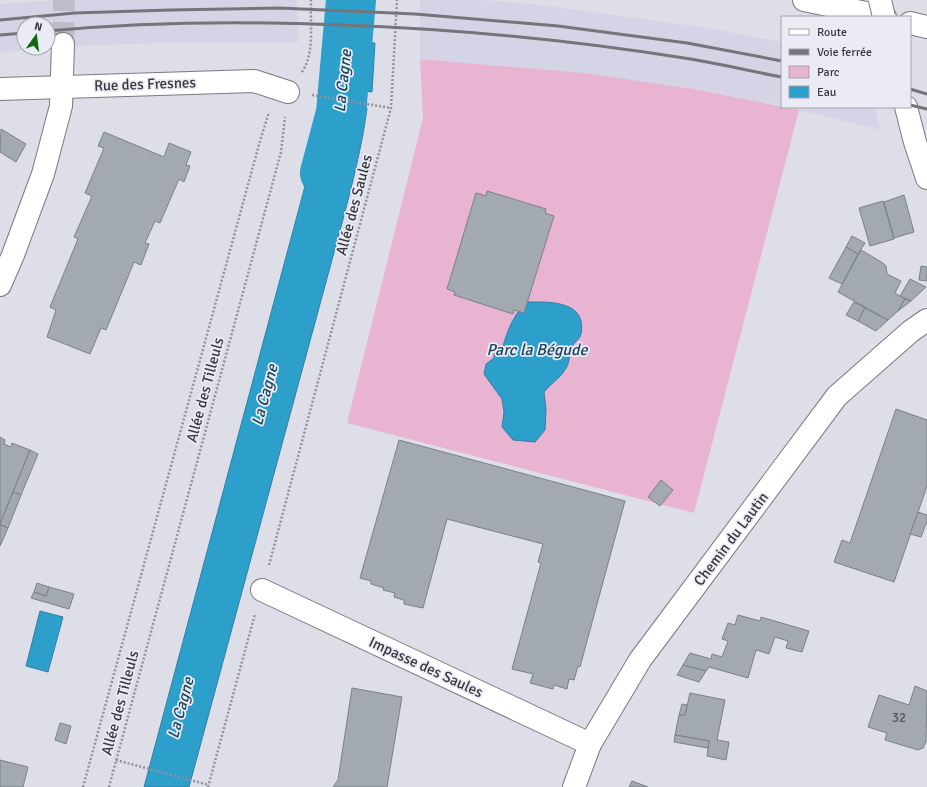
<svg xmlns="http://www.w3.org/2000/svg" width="927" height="787" font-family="Signika,sans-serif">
<rect width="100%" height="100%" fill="#dedee9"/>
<!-- built -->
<g fill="#d4d4e6">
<polygon points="59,0 297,0 298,42 190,42 48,47 48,24 24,24 24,48 42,48 0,53 0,4"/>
<polygon points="420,0 483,0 540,5 702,27 782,42 782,106 693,89 585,73 420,59"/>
<polygon points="785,107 874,107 881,130 799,110"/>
</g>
<!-- green -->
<polygon fill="#e9b4d2" points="420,59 585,73 693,89 799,110 694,513 347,423 423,118"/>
<!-- water -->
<g fill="#2d9fcb" stroke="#3180a0">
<polygon points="335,41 375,43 372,92 329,87"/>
<path d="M 327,104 L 367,108 C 362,147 352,185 342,223 L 189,787 L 144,787 Z"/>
<path d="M 527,302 C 543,302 576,300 581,321 C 582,327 582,332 580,337 C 578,340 574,343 572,346 C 569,352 570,359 568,364 C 563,377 552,382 544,392 L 546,409 L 545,430 L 535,442 L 513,440 L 502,427 L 504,412 L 502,399 L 484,374 L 486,364 L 494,358 L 494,346 L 503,346 C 508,329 514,314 527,302 Z"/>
<polygon points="40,611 63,617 48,672 26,666"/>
</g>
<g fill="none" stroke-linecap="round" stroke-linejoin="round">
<!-- river -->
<polyline stroke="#2d9fcb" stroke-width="50" points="325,173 341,113 351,0"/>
</g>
<!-- building -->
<g fill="#a3a9b1" stroke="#7b8088">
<polygon points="1,129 26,144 16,162 0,152"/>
<polygon points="104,132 164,157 169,143 191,152 186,165 190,166 184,182 179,179 160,223 155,221 145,243 149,244 141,265 134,262 106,330 101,328 90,354 47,337 56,310 50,307 78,239 74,237 92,196 85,193 104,148 98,146"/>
<polygon points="487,191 546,209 545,213 554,216 524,313 514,310 513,314 454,295 455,292 447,289 476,193 486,196"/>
<polygon points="904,195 914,232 894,238 884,202"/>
<polygon points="883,201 894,239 870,246 859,208"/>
<polygon points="852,236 865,243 858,254 846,247"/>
<polygon points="846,247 858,254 842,284 829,278"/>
<polygon points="861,250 883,263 886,266 887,274 901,281 895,293 905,299 898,311 888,320 838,292"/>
<polygon points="921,266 927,267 927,281 919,280"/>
<polygon points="910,279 926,287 911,301 900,296"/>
<polygon points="905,299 911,301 898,311"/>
<polygon points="854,302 865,308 858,321 846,315"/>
<polygon points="865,308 888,320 876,331 858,321"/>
<polygon points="896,409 927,420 927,486 894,582 834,562 842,540 850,543"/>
<polygon points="0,437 5,440 4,444 11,447 12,443 30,450 0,524"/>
<polygon points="399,440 625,501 580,667 578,666 574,680 569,679 567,689 554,685 553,689 530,683 533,674 512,669 541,563 538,562 543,544 447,519 423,608 404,604 404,600 394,597 395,593 383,590 384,588 371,584 371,581 360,578"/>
<polygon points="30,450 38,454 21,495 13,492"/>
<polygon points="661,480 673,490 660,506 648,497"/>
<polygon points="13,492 21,495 8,528 0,524"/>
<polygon points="918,512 927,515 927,521 921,537 910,534"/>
<polygon points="0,525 8,528 0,546"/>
<polygon points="37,583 49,587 46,596 34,592"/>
<polygon points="49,587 74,594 69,609 31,598 34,592 46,596"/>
<polygon points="738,615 760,621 761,617 809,631 802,652 786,648 788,641 775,637 769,654 756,650 748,678 709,667 706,671 683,665 690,653 711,659 712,654 722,657 728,641 722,639 728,623 735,625"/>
<polygon points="683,665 706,671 699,682 677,675"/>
<polygon points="915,686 927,691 926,742 923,748 918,750 885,740 887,733 868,727 879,695 909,705"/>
<polygon points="352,688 402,697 387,787 333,787 338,780"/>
<polygon points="690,693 725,700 717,740 729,742 726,760 707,756 709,741 675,735 679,715 685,715"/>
<polygon points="682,704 687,705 685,715 679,715"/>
<polygon points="60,723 71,726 66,744 55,740"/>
<polygon points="675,735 709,741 708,748 674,742"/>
<polygon points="0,760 28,767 23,787 0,787"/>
<polygon points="632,781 648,787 629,787"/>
</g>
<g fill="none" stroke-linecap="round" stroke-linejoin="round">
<!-- minor-tunnel -->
<polyline stroke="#bdbdc7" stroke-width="22" stroke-dasharray="22 11" stroke-linecap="butt" points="63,44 64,0"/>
<defs>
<g id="minor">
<polyline points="0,89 254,81 288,92"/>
<polyline points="0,285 13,255 43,174 61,106 63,44"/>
<polyline points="262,590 590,744"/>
<polyline points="574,787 590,744 640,660 837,396 911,331 927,320"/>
</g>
<polyline id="major" points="906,107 915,142 927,178"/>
<g id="highway">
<polyline points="804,0 885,17"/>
<polyline points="910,23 927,27"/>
</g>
</defs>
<!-- minor casing -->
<use href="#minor" stroke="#797982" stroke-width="24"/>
<!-- major casing -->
<use href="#major" stroke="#797982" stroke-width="24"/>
<!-- highway casing -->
<use href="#highway" stroke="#797982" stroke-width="24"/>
<!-- path -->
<g stroke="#92929a" stroke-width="2.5" stroke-dasharray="2 2" stroke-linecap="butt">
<path d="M 302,72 C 315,53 310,23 311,0"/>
<polyline points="312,95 391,108"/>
<polyline points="269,565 391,108 397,0"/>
<polyline points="116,760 209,785"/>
<polyline points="83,787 260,141 269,112"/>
<polyline points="109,787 281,152 285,117"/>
<polyline points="208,787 255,614"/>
</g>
<!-- minor -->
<use href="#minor" stroke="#fff" stroke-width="22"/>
<!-- major -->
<use href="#major" stroke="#fff" stroke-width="22"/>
<!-- highway -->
<use href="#highway" stroke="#fff" stroke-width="22"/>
<!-- rail -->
<g stroke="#74747b" stroke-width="3">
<polyline points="0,20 75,13 170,10 279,8 415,14 558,26 687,43 782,61"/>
<path d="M 48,31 C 145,22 243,21 341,25 C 456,29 570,40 684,58 C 717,63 749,71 782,77"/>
<polyline points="0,35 24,33"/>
<polyline points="910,89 927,94"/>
<polyline points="910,105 927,109"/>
</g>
<defs>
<polyline id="major-bridge" points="880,0 884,17"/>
</defs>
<!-- major-bridge casing -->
<use href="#major-bridge" stroke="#797982" stroke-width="24" stroke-linecap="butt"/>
<!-- major-bridge -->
<use href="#major-bridge" stroke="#fff" stroke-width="22"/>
</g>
<g text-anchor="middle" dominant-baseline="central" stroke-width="3.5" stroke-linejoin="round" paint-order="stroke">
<!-- number labels -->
<g font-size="13" fill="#54555a">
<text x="899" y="718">32</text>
</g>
<!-- street labels -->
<g font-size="15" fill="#39393d" stroke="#ebebf6">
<text transform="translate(145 84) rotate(-2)">Rue des Fresnes</text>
<text transform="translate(354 205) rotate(-75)">Allée des Saules</text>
<text transform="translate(205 390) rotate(-75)">Allée des Tilleuls</text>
<text transform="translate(731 539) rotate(-53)">Chemin du Lautin</text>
<text transform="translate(426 667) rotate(25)">Impasse des Saules</text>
<text transform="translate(120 703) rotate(-75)">Allée des Tilleuls</text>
</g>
<!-- water labels -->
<g font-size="16" font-style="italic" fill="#19475a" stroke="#ebebf6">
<text transform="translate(343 81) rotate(-84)">La Cagne</text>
<text x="537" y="350">Parc la Bégude</text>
<text transform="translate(265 395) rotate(-75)">La Cagne</text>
<text transform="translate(181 708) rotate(-75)">La Cagne</text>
</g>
</g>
<!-- legend -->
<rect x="781" y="16" width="130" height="92" fill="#ebebf6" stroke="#a4a4ac"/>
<rect x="789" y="29" width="20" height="6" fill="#ffffff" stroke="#a4a4ac"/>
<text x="817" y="36" font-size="12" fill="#39393d">Route</text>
<rect x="789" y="49" width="20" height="6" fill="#74747b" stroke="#a4a4ac"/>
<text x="817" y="56" font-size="12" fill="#39393d">Voie ferrée</text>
<rect x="789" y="66" width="20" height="12" fill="#e9b4d2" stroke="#a4a4ac"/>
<text x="817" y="76" font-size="12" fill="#39393d">Parc</text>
<rect x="789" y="86" width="20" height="12" fill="#2d9fcb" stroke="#a4a4ac"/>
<text x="817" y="96" font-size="12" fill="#39393d">Eau</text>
<!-- north arrow -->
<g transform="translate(36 36) rotate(14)"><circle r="19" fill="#ebebf6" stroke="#a4a4ac"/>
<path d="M0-3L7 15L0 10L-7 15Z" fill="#0e6911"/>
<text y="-6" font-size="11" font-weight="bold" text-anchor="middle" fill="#39393d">N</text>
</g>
</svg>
